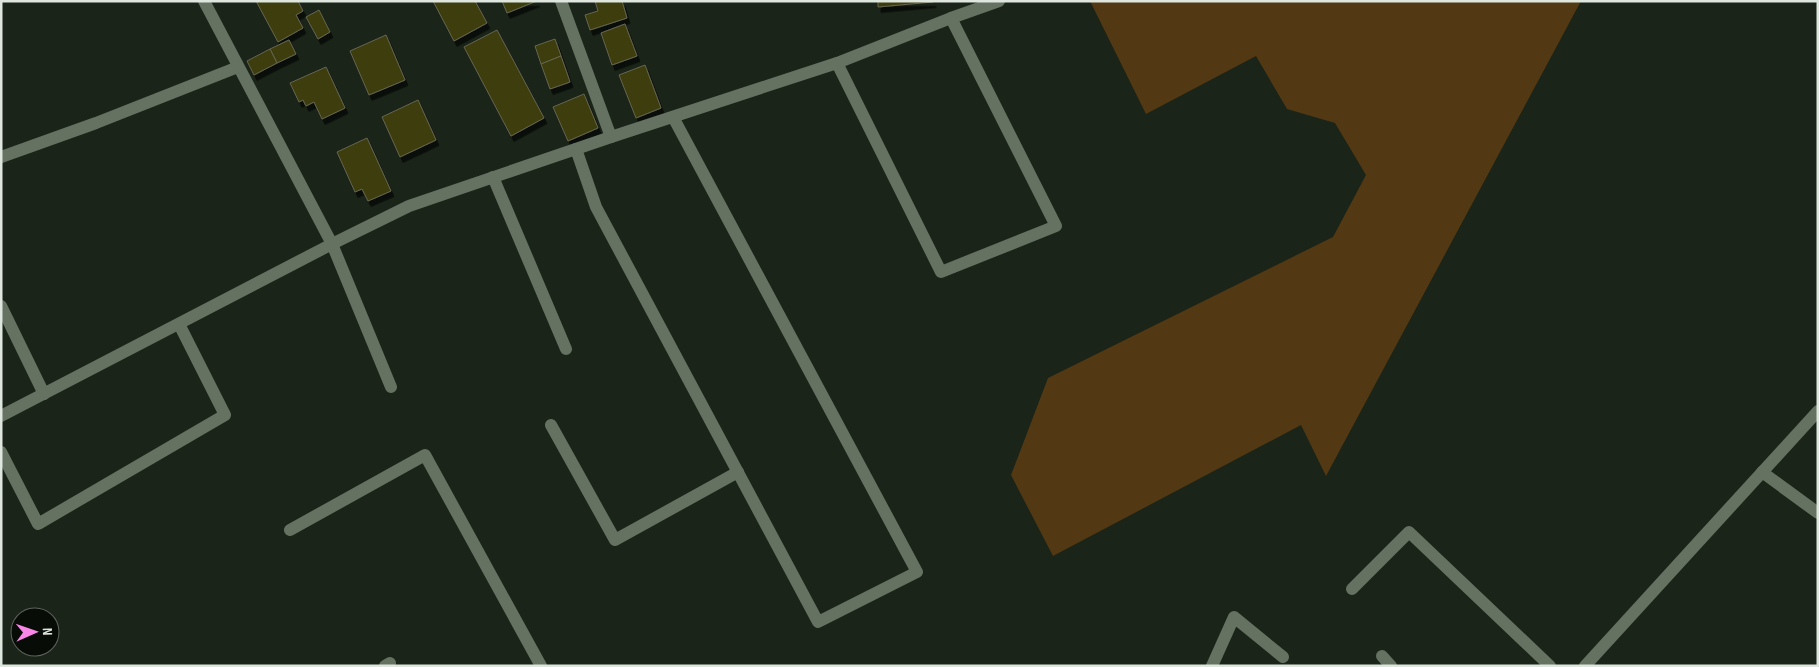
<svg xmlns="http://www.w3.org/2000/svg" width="1819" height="667" font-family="'Sofia Sans Condensed',sans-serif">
<defs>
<filter id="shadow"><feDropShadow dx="3" dy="5.5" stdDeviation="0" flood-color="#0009"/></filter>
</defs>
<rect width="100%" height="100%" fill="#1a2418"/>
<!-- green -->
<polygon fill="#533913" points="1090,1 1581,1 1326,476 1301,425 1053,556 1011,475 1048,378 1333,237 1366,175 1335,123 1287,109 1256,56 1146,114"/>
<!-- building -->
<g fill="#3d3c07" stroke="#666654" filter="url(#shadow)">
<polygon points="256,1 298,1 303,11 296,15 303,28 278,42"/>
<polygon points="433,1 475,1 487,23 454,41"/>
<polygon points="502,1 537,1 507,13"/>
<polygon points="595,1 622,1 627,18 590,30 585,15 598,11"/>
<polygon points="878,1 933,1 933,2 878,7"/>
<polygon points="319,10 330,32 318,39 306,17"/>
<polygon points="625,24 637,56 612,65 601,33"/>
<polygon points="497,30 544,118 511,136 464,47"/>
<polygon points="386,35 405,80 369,95 350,51"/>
<polygon points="555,39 561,56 541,64 535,46"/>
<polygon points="289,40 296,54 277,63 270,49"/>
<polygon points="270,49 277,63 254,75 247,61"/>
<polygon points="561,56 570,82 550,89 541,64"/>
<polygon points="645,65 661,108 636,118 619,75"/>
<polygon points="326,67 345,108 322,119 314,102 306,106 303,100 299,102 290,83"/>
<polygon points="584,94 598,128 568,141 553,107"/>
<polygon points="418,100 436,140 400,157 382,117"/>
<polygon points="367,138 391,191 368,201 362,189 355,192 337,152"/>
</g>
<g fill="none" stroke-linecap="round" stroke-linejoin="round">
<!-- minor -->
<g stroke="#657262" stroke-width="12">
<polyline points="204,1 332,244 391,387"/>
<polyline points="561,1 611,137"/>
<polyline points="837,63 941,272 1056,226 951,18"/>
<polyline points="576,149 596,207 818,622 917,572 673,117"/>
<polyline points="1,157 96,123 238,67"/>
<polyline points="493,177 566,349"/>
<polyline points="1,306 44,394"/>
<polyline points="1,416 332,244 409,206 611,137 837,63 951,18 999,1"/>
<polyline points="551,425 615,540 738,472"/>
<polyline points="1,452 38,524 225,415 179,324"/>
<polyline points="1762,472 1818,513"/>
<polyline points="290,530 425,455 541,666"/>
<polyline points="1352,589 1409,532 1550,666"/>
<polyline points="1382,656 1391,666"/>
<polyline points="385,666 390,663"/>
<polyline points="1212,666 1234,617 1283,657"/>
<polyline points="1585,666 1818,411"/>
</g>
</g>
<!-- border -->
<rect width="1819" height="667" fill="none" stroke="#dee6dd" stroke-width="5"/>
<!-- north arrow -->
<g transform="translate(35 632) rotate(88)"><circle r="24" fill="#080c07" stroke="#5e635d"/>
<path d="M0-4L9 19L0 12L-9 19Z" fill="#f987e8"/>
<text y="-8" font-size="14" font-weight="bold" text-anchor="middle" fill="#dee6dd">N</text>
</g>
</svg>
